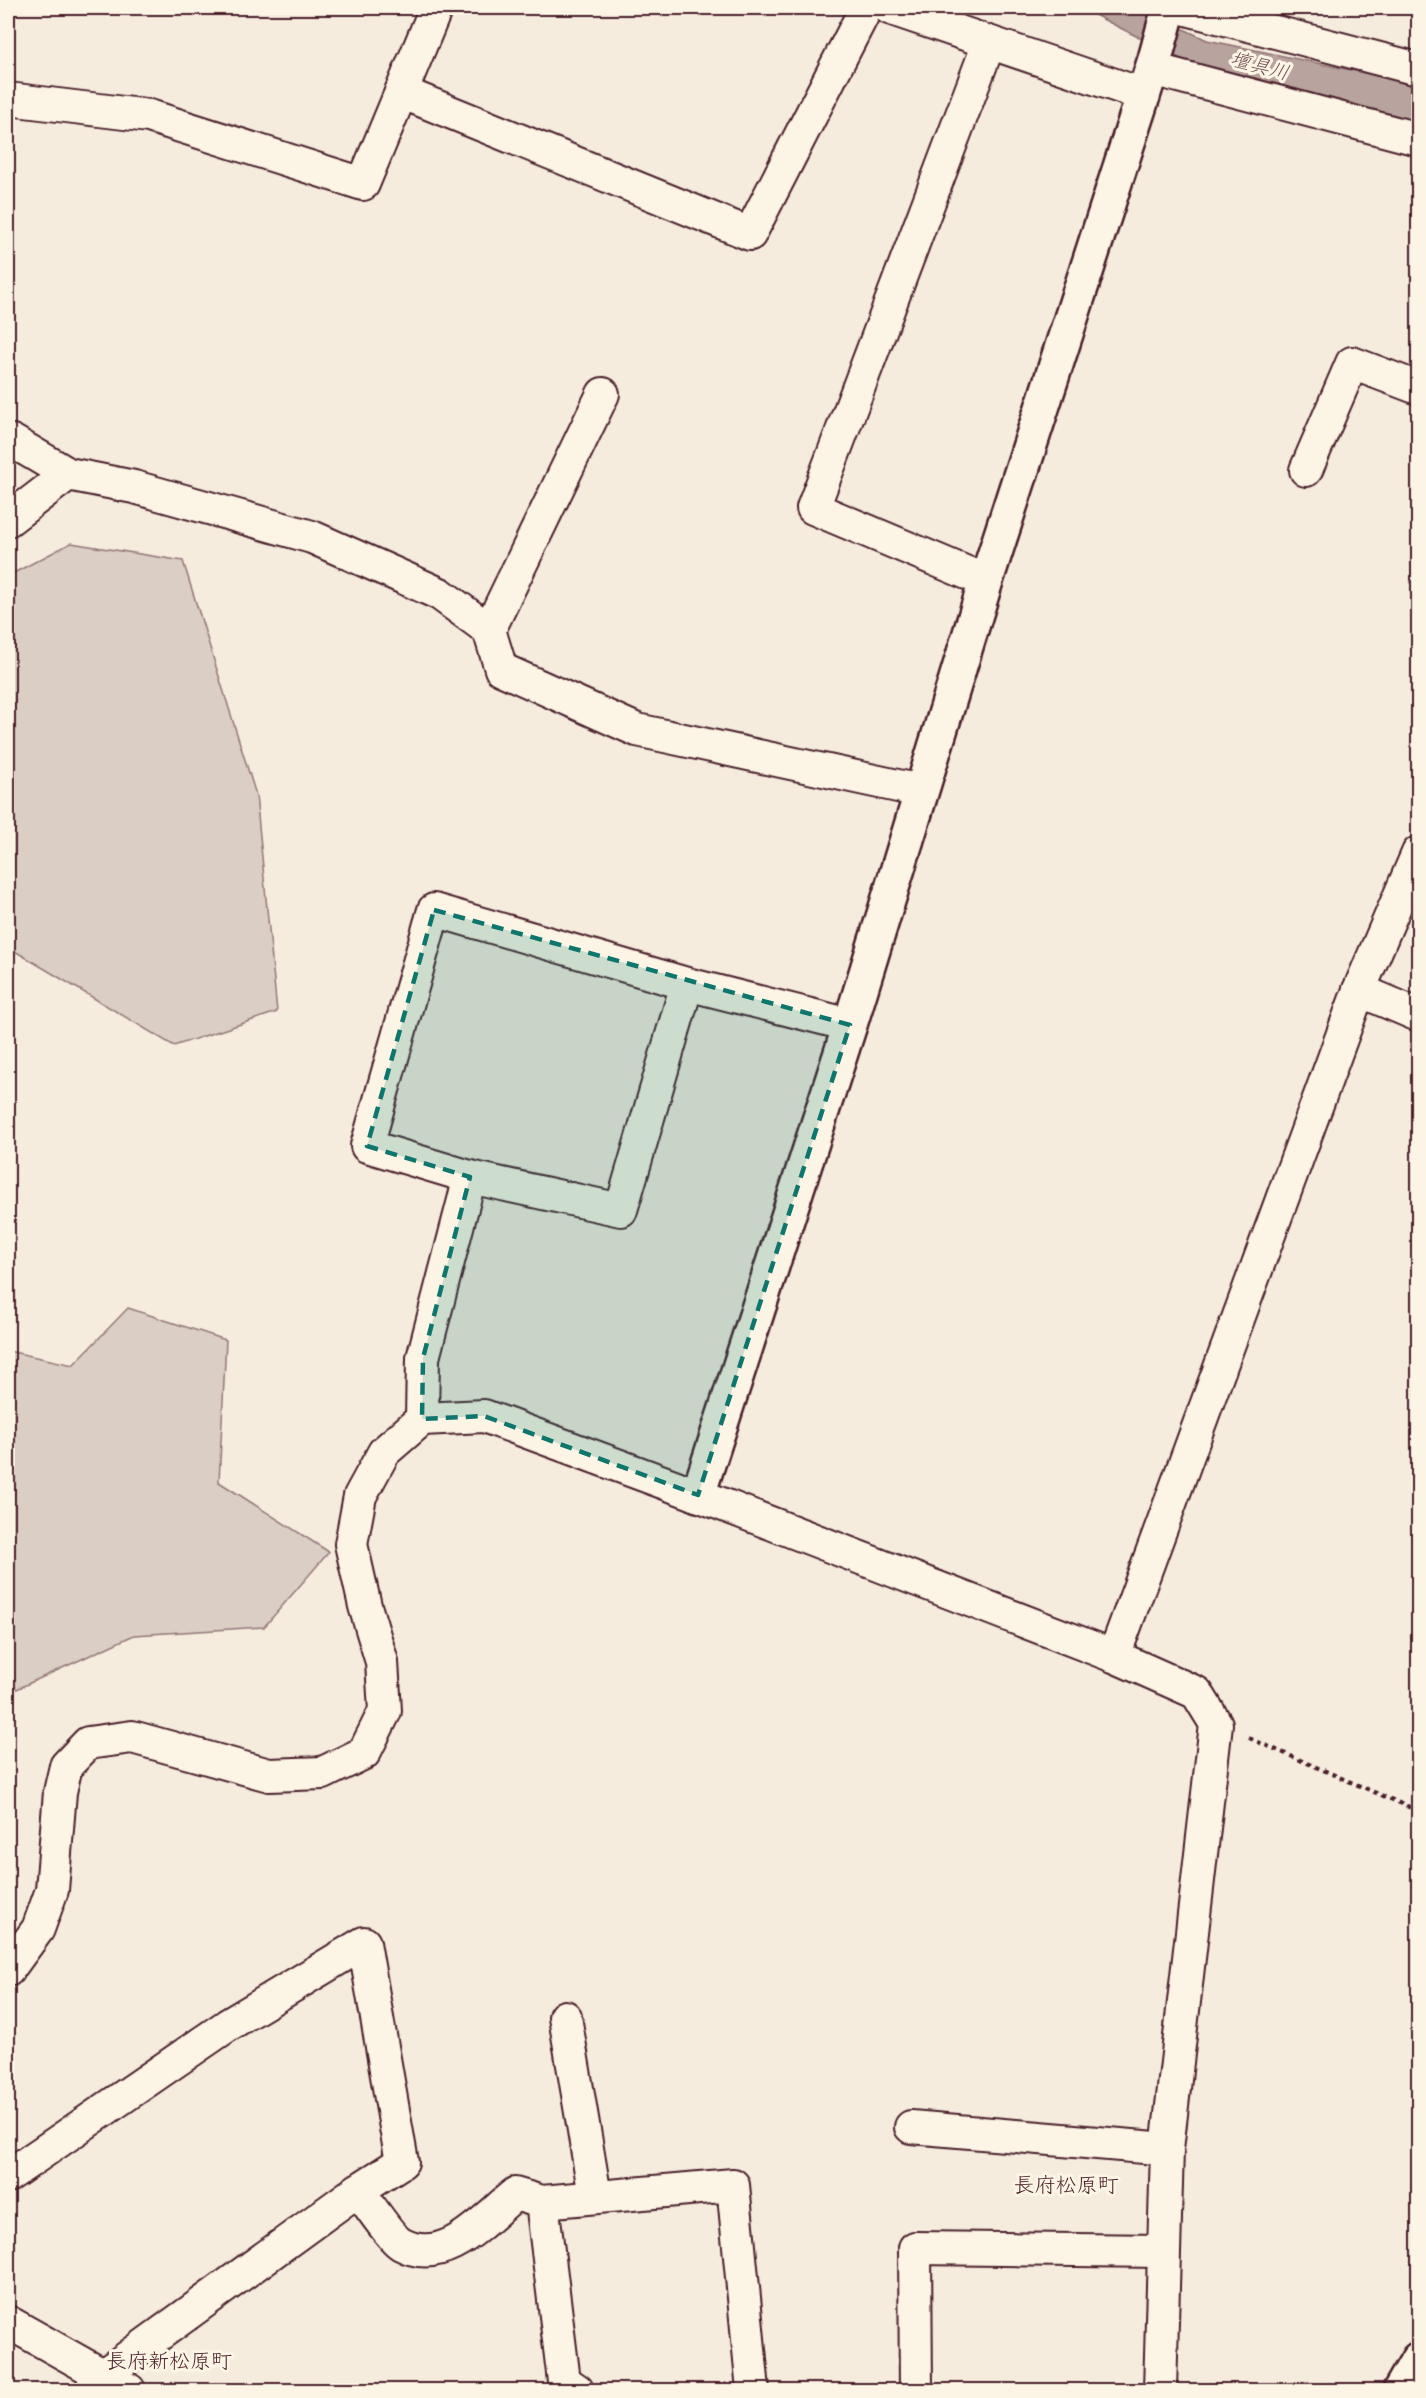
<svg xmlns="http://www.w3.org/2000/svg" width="1426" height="2398" font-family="'Patrick Hand','Klee One',sans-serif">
<rect width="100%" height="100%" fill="#f5ecde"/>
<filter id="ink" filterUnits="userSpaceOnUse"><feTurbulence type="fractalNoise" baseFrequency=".0167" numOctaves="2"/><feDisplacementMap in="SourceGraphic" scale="12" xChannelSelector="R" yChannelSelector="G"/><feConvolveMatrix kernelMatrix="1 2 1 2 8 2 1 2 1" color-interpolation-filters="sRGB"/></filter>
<g filter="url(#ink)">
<!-- green -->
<g fill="#dbcec4" stroke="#927678" stroke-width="1.5">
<polygon points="71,543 183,561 256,795 277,1012 174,1046 8,947 8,576"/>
<polygon points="128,1308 226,1340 219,1482 329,1552 264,1627 134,1635 8,1693 8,1351 73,1365"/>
</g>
<!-- water -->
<polygon fill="#b8a39e" stroke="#8c6e70" stroke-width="1.5" points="1081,8 1139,8 1207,40 1418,84 1418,125 1197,67"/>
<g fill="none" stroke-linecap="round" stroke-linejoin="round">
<defs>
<g id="street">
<polyline points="889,8 1144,95"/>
<polyline points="1183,8 1418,69"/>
<polyline points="1152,69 1418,139"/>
<polyline points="401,92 750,234 866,8"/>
<polyline points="8,99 149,116 363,184 436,8"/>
<polyline points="8,441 12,441 68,474 134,487 312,537 440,594 489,630 501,669 637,730 921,791"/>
<polyline points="1306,470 1352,363 1418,388"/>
<polyline points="8,520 68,474"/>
<polyline points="986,581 813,508 989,43"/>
<polyline points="489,630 603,394"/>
<polyline points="687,984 621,1210 470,1177 367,1146 434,910 687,984 850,1025"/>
<polyline points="1359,990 1418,1015"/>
<polyline points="422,1419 423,1358 470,1177"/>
<polyline points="1114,1656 1359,990 1418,853"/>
<polyline points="8,1970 38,1929 52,1890 60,1792 66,1766 88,1743 132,1737 269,1775 323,1773 364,1753 385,1711 382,1662 365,1606 351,1544 360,1496 384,1452 422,1419 484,1416 698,1495 1114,1656 1197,1693 1216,1724 1167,2149 1160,2390"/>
<polyline points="565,2017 595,2196"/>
<polyline points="911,2127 1167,2149"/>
<polyline points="8,2176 228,2025 364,1943 402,2162 358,2190 102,2376 91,2390"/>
<path d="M 358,2190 C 366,2201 392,2239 401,2244 C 445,2268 484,2219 515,2194 L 542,2202 L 733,2185 L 753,2390"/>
<polyline points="542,2202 564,2381 577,2390"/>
<polyline points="8,2322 129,2390"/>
<polyline points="916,2390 915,2248 1163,2251"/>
</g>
<polyline id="secondary" points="698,1495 850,1025 986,581 1155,59 1169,8"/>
<polyline id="highway" points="1400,2390 1418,2359"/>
</defs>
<!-- street casing -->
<use href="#street" stroke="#4a1f2b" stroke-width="36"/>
<!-- secondary casing -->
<use href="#secondary" stroke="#4a1f2b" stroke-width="38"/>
<!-- highway casing -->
<use href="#highway" stroke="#4a1f2b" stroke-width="38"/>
<!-- path -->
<polyline stroke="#4a1f2b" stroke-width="4" stroke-dasharray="4.5 4.5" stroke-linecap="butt" points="1249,1738 1418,1811"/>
<!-- street -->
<use href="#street" stroke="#fcf5e5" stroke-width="32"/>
<!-- secondary -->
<use href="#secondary" stroke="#fcf5e5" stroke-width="33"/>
<!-- highway -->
<use href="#highway" stroke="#fcf5e5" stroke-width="33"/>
</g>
</g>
<!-- marked area -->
<path fill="#0f766e" fill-opacity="0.2" stroke="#0f766e" stroke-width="4.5" stroke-dasharray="12 8" stroke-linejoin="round" d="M 434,910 L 850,1025 L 698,1495 L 484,1416 L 422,1419 L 423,1358 L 470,1177 L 367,1146 Z"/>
<g text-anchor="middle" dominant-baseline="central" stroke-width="6" stroke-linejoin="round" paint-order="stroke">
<!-- water labels -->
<g font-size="20" font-style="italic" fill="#704d53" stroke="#fcf5e5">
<text transform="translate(1260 65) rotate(15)">壇具川</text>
</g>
<!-- quarter labels -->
<g font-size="21" fill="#4a1f2b" stroke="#fcf5e5">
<text x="1066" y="2184">長府松原町</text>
<text x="169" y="2360">長府新松原町</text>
</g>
</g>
<!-- margin -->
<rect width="1426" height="2398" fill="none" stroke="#fcf5e5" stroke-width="30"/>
<rect x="15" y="15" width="1396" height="2368" fill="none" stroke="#4a1f2b" stroke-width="2" filter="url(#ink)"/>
</svg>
